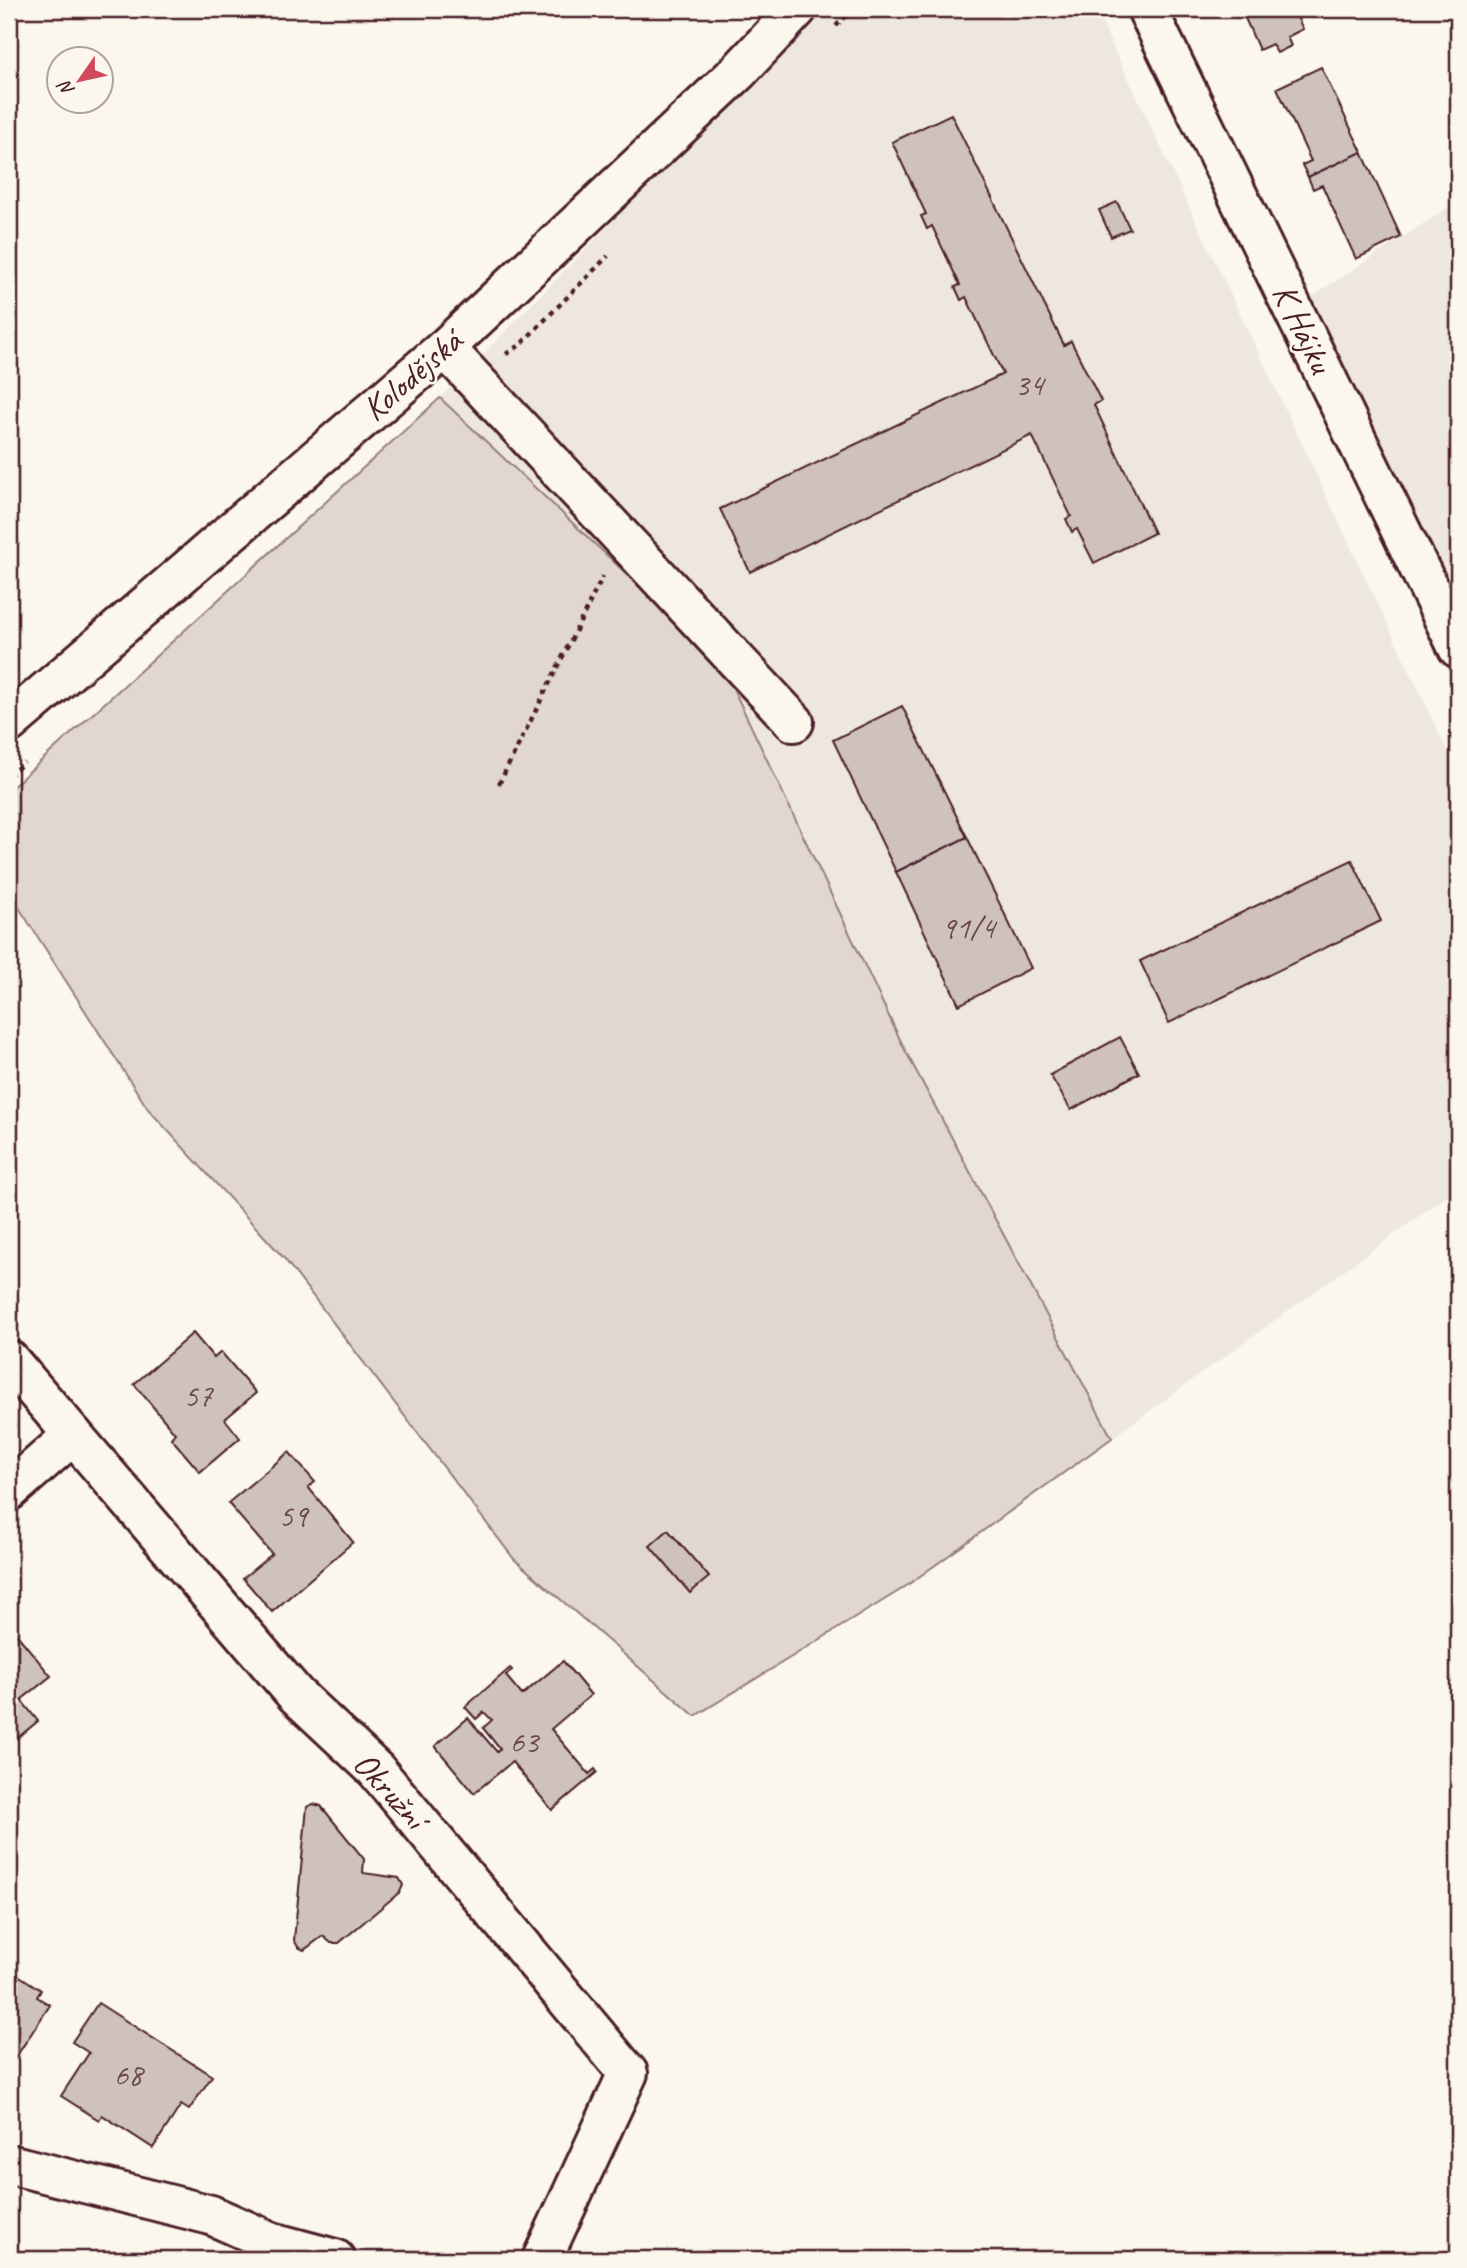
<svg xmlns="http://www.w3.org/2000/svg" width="1467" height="2268" font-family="Caveat,sans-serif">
<rect width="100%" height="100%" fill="#fbf7ec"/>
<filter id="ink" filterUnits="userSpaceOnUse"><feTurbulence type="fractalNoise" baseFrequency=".0143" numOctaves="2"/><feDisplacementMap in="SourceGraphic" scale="14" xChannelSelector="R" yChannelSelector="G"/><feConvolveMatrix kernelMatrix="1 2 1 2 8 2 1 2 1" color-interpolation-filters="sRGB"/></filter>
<g filter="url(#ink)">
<!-- built -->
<g fill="#eee7de">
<polygon points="820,9 1095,9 1458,773 1458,1188 1112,1438 905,1050 721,663 440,398"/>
<polygon points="1458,201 1458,609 1310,298"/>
</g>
<!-- green -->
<polygon fill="#e2d7d0" stroke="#967b7e" stroke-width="2" points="440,398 721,663 905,1050 1112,1438 902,1589 695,1716 514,1559 283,1257 148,1109 9,892 9,790"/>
<!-- building -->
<g fill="#cfc2bc" stroke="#4a1f2b" stroke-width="2">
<polygon points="1241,9 1293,9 1303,29 1287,37 1291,46 1277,53 1272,44 1259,50"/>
<polygon points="1321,67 1362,152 1308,177 1302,165 1311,161 1277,88"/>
<polygon points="951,114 1064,345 1071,341 1101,401 1094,405 1154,533 1094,563 1077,529 1072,532 1066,519 1071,516 1032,435 750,572 720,509 1003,374 966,297 961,300 955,287 960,285 932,226 927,229 921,216 926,214 892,142"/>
<polygon points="1362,152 1401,237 1356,259 1322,185 1313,189 1308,177"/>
<polygon points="1117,202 1130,229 1111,237 1099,210"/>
<polygon points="902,706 967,837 896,872 833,740"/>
<polygon points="967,837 1031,968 959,1005 896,872"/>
<polygon points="1352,860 1381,921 1169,1023 1140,961"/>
<polygon points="1120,1037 1139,1073 1071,1110 1050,1075"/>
<polygon points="193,1333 214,1358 221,1352 256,1393 225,1419 240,1438 200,1472 171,1438 175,1433 134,1384"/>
<polygon points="289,1452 315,1482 308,1487 353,1542 272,1612 243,1578 272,1554 228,1503"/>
<polygon points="668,1530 709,1577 690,1593 650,1546"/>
<polygon points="9,1625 51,1676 21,1700 38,1721 9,1745"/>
<polygon points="563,1661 591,1695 551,1729 589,1774 595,1769 597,1772 552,1810 512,1762 474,1793 435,1746 468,1718 497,1752 500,1749 483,1728 492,1720 484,1712 476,1719 465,1707 510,1668 512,1670 506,1676 522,1695"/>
<polygon points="313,1804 321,1806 364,1859 363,1873 399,1878 403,1885 400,1892 339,1943 331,1943 323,1936 304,1950 298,1947 294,1940 307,1807"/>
<polygon points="9,1969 41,1990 37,1997 50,2005 14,2060 9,2056"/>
<polygon points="98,2003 212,2076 189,2110 181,2105 153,2148 102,2115 99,2120 61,2096 89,2053 72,2042"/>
</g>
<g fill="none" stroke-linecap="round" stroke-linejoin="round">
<defs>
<g id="minor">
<polyline points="1147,9 1458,648"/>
<polyline points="445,348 794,722"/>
<polyline points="9,723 445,348 738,72 797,9"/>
<polyline points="9,1360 296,1695 376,1770 628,2073 542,2259"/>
<polyline points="9,1491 73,1435"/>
<polyline points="9,2164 211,2215 272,2242 335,2259"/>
</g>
</defs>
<!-- minor casing -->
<use href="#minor" stroke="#4a1f2b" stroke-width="44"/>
<!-- path -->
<g stroke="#4a1f2b" stroke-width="4.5" stroke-dasharray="5 5" stroke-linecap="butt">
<polyline points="836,26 853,9"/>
<polyline points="506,354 519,346 608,256"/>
<polyline points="9,776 24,762"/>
<polyline points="499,784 603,576"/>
</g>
<!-- minor -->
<use href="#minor" stroke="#fbf7ec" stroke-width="38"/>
</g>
</g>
<g text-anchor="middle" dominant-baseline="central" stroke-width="5" stroke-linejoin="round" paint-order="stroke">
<!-- number labels -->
<g font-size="32" fill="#6b484f">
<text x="1029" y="384">34</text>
<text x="968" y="927">91/4</text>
<text x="198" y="1395">57</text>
<text x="293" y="1515">59</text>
<text x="524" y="1741">63</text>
<text x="128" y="2074">68</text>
</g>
<!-- street labels -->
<g font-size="35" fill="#4a1f2b" stroke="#fbf7ec">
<text transform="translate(1303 328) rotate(64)">K Hájku</text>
<text transform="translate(412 375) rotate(-41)">Kolodějská</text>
<text transform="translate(390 1790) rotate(48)">Okružní</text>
</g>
</g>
<!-- margin -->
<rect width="1467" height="2268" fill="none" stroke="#fbf7ec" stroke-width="35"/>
<rect x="18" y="18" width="1432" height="2233" fill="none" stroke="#4a1f2b" stroke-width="2.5" filter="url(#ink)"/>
<!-- north arrow -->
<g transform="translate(80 80) rotate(236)"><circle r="33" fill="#fbf7ec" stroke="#b4a19f" stroke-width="2"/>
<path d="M0-5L12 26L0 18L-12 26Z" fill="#d1495b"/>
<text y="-10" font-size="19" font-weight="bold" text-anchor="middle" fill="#4a1f2b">N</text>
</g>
</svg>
